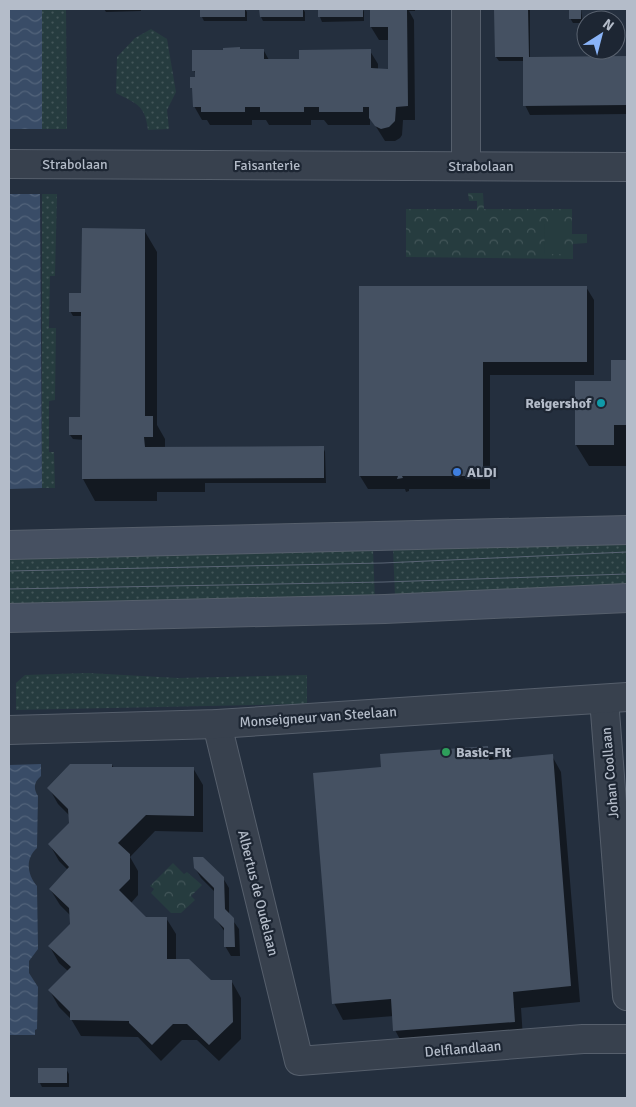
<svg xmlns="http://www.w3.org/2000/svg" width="636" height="1107" font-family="Signika,sans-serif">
<defs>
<pattern id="grass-dots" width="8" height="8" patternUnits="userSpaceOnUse" patternTransform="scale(1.25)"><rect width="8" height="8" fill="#263c3f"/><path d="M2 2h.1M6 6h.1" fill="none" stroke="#435659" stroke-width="1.8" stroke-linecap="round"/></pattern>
<pattern id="park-crowns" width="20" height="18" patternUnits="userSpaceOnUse" patternTransform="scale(1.25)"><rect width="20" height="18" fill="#263c3f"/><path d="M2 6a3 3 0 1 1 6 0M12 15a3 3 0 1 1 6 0" fill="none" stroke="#435659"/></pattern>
<pattern id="water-waves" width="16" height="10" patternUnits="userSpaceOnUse" patternTransform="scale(1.25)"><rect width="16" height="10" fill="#394c67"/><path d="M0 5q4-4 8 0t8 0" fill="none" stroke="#53647b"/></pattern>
</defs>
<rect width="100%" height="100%" fill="#242f3e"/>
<!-- grass -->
<g fill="url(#grass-dots)">
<polygon points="42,9 66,9 67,129 42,129"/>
<path d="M 151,29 L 167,39 L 176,92 L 167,110 L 169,129 L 148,130 C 145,105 137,104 116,93 L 117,57 L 135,38 Z"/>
<polygon points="42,194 57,194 55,276 50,276 49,328 56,328 55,400 49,401 49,452 54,452 55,488 42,488"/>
<polygon points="627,541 627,587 395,597 393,548"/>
<polygon points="373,549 375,601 9,607 9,553"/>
<polygon points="88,673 178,678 307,675 307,704 16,710 16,683 25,675"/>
</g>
<!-- park -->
<g fill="url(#park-crowns)">
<polygon points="468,193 483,193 484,209 572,209 572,234 587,234 587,243 573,244 573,259 406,257 406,209 477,209 477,201 469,201"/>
<polygon points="173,863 184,874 187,872 202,885 191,896 195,900 181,913 171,913 151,893 154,889 150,886"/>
</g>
<!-- pitch -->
<polygon fill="#263c3f" points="544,224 564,224 564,254 545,254"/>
<!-- water -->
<g fill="url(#water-waves)">
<rect x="9" y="9" width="33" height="120"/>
<polygon points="9,194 40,194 42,488 9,489"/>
<path d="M 41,764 L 41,776 C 34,782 33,788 38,796 L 37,848 C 25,859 27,874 37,886 L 38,949 L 29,961 L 29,973 L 38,987 L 37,1029 L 35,1030 L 35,1035 L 9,1035 L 9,765 Z"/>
</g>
<!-- shadow -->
<g fill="#0007">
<polygon points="104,9 141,9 141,11 106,12"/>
<polygon points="202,9 245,9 247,12 247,21 204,21 202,17"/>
<polygon points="261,9 303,9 305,12 305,21 263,21 261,17"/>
<polygon points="320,9 363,9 364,12 364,21 322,22 320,17"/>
<polygon points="371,9 415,9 415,11 409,11 414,20 415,120 403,120 402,135 400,138 395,141 385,141 370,117 370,125 328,125 324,120 311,120 311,125 269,125 266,120 252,120 252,125 210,125 207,120 202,120 194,106 194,92 191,87 197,78 194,70 240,51 264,51 269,60 300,60 370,51 378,64 378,70 389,70 389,40 379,40 371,27"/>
<polygon points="496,9 530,9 530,58 627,57 627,114 530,115 525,105 524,61 499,61 496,57"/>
<polygon points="570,9 581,9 583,23 573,23 570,18"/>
<polygon points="144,230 157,252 157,425 165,439 165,448 323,447 325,452 326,483 205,483 205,492 157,492 157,501 95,501 83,479 84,440 73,439 70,435 82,419 82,316 73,316 70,311 84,294"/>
<polygon points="361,287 586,287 594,300 594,375 490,375 490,489 409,489 409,491 406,492 405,489 368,489 360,476"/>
<polygon points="612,361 627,361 627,446 626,466 589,466 576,445 612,382"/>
<polygon points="487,747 495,760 552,756 561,772 580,1002 521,1008 523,1038 404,1047 395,1030 394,1016 343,1020 334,1003"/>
<polygon points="112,765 114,768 193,768 203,785 203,832 155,831 130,857 138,871 138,895 131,903 146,918 166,918 176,934 176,960 210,982 232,982 241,998 241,1039 219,1061 197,1040 182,1040 161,1061 138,1037 81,1036 71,1019 59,1007 50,991 68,971 59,963 50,947 71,925 71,916 60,905 50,889 68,870 59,861 50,845 70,823 70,816 58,804 49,788"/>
<polygon points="195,868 223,878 229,888 229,915 239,929 240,956 231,956 225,946 225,932 215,918 215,892 201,878"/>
<polygon points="66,1069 69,1074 69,1087 42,1087 40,1083"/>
</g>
<!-- building -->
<g fill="#455162">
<rect x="200" y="9" width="45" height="8"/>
<polygon points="259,9 303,9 303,17 260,17"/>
<rect x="318" y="9" width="45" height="8"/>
<polygon points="370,9 407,9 408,106 396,107 395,121 389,127 381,129 375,126 369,118 369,107 363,107 363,112 319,112 319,107 304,107 304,112 260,112 260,107 245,107 245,112 201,112 201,107 193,107 192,88 190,88 190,77 195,77 195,71 192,71 192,50 223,50 223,48 240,47 240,49 264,49 264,59 299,59 299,50 371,49 371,68 388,69 388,27 370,27"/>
<polygon points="494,9 528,9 529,57 627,56 627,105 523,106 523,57 495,57"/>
<rect x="569" y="9" width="12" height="10"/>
<polygon points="82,228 145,229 145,416 153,416 153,437 144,437 145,447 324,446 324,478 82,479 82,435 69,435 69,417 80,417 81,312 69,312 69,293 81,293"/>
<polygon points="359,286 587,286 587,362 483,362 483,476 402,476 403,478 397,479 398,476 359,476"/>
<polygon points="611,360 627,360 627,425 614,425 614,445 575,445 575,381 611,381"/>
<polygon points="488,746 489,760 553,754 571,986 513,992 515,1022 393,1031 391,999 332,1004 313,773 381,767 380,754"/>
<polygon points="70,764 112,764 112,767 194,767 194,816 146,815 118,843 130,854 130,879 119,890 146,917 167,917 167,959 189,959 211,980 232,980 233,1022 209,1045 187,1024 173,1024 152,1045 129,1023 129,1021 70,1020 70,1012 48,990 71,967 48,946 70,924 69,908 49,889 69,867 48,844 69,823 68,809 47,788"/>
<polygon points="193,857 203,857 224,877 225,909 234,918 235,947 224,947 224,928 214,918 214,888 194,868"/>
<rect x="38" y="1068" width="29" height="15"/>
</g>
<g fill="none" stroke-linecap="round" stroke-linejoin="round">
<defs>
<g id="minor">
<polyline points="9,164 627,167"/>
<polyline points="466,165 466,9"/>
<polyline points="604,699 627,996"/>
<polyline points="217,724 299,1061 583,1039 627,1039"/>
<polyline points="9,730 217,724 627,697"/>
</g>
<g id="secondary">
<polyline points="9,545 627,530"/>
<polyline points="9,618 385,609 627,598"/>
</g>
</defs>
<!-- minor casing -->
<use href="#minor" stroke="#565f6c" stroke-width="30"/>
<!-- secondary casing -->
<use href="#secondary" stroke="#565f6c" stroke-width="30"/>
<!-- minor -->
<use href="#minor" stroke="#38414e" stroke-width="28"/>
<!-- secondary -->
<use href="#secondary" stroke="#465061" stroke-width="28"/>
<!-- tram -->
<g stroke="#5a6575" stroke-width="1">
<polyline points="9,571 383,563 627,552"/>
<polyline points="9,589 384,582 627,574"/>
</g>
</g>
<!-- markers -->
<circle fill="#0f9aa8" stroke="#1d2633" stroke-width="2" cx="601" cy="403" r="5"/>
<circle fill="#3f7fe0" stroke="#1d2633" stroke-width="2" cx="457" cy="472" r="5"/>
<circle fill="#2e9e5b" stroke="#1d2633" stroke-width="2" cx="446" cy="752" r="5"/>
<g text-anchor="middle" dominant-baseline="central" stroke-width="4.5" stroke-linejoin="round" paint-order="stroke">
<!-- street labels -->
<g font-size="14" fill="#b4bcc9" stroke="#1d2633">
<text x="75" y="164">Strabolaan</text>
<text x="267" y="165">Faisanterie</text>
<text x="481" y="166">Strabolaan</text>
<text transform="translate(318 717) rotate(-4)">Monseigneur van Steelaan</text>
<text transform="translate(610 773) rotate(-95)">Johan Coollaan</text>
<text transform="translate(258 893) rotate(76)">Albertus de Oudelaan</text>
<text transform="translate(463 1049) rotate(-5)">Delflandlaan</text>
</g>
<!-- poi labels -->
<g font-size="14" font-weight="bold" fill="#b4bcc9" stroke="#1d2633" text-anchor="start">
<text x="591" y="403" text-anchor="end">Reigershof</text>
<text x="467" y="472">ALDI</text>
<text x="456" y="752">Basic-Fit</text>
</g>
</g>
<!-- border -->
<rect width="636" height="1107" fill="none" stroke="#b4bcc9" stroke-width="20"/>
<!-- north arrow -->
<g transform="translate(601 35) rotate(36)"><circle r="24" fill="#1d2633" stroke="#59626f"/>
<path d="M0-4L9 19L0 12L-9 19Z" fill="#8ab4f8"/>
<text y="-8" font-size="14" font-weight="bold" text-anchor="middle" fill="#b4bcc9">N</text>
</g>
</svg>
